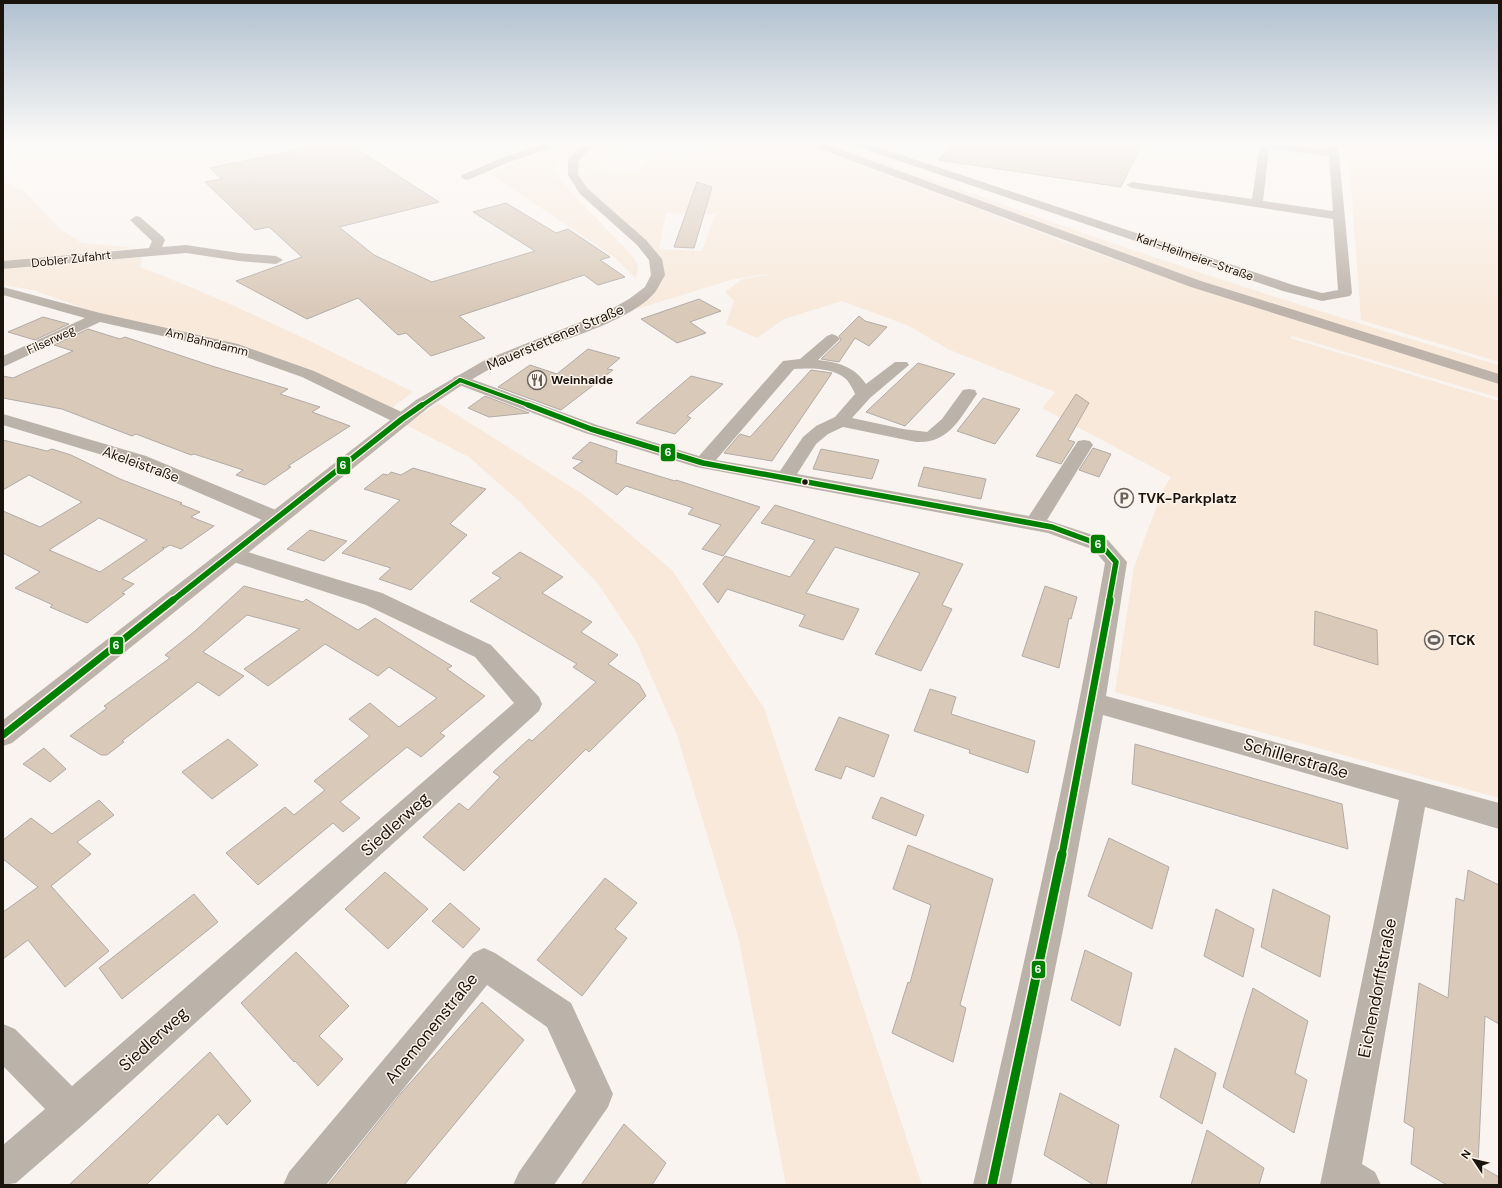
<svg xmlns="http://www.w3.org/2000/svg" width="1502" height="1188" font-family="'DM Sans',sans-serif">
<rect width="100%" height="100%" fill="#f9f4f0"/>
<!-- green -->
<g fill="#f8e9db" fill-rule="evenodd">
<path d="M 567,144 L 577,144 C 567,150 560,156 555,167 L 559,179 L 634,258 L 638,265 L 636,279 L 614,257 L 489,173 Z"/>
<path d="M 596,144 L 628,144 L 615,150 L 596,169 L 637,172 L 653,157 L 686,160 L 718,148 L 722,144 L 805,144 L 1087,250 L 1192,286 L 1499,384 L 1499,398 L 1292,336 L 1290,338 L 1499,401 L 1499,798 L 1115,692 L 1134,567 L 1163,490 L 1171,477 L 1042,408 L 1055,392 L 950,350 L 907,325 L 842,301 L 784,319 L 757,338 L 726,324 L 734,301 L 725,292 L 742,279 L 768,275 L 767,274 L 734,279 L 630,311 L 662,265 C 660,260 657,253 654,249 C 639,231 576,191 576,168 C 576,157 587,148 596,144 ZM 666,213 L 715,214 L 702,251 L 659,249 ZM 1315,612 L 1377,630 L 1378,664 L 1314,645 Z"/>
<path d="M 822,144 L 836,144 C 898,166 961,190 1024,212 C 1181,268 1339,319 1499,365 L 1499,376 L 1200,281 Z"/>
<polygon points="1348,144 1499,144 1499,362 1361,320"/>
<polygon points="3,181 25,192 60,229 82,243 136,248 3,262"/>
<path d="M 142,257 L 140,267 C 234,303 323,347 413,392 L 390,409 L 315,371 L 239,344 L 103,315 L 33,290 L 3,285 L 3,269 Z"/>
<polygon points="438,403 584,495 672,570 764,708 922,1185 786,1185 739,940 677,735 636,641 599,585 520,502 469,457 406,425"/>
</g>
<!-- building -->
<g fill="#d9c9b9" stroke="#b2aba6" fill-rule="evenodd">
<polygon points="326,144 349,144 439,202 339,227 374,255 432,282 535,251 473,212 506,203 556,233 568,229 610,257 600,260 625,277 598,285 584,275 459,316 485,338 431,356 406,333 398,335 358,298 307,319 236,281 302,257 269,227 255,230 205,182 222,179 210,168"/>
<polygon points="954,144 1141,144 1121,187 938,160"/>
<polygon points="697,182 712,187 694,248 674,247"/>
<polygon points="699,299 721,311 690,322 706,333 677,343 641,319"/>
<polygon points="859,316 865,321 887,327 869,346 855,338 839,362 821,359 841,340 839,336"/>
<polygon points="43,317 69,324 35,340 8,332"/>
<polygon points="88,329 120,339 125,337 212,366 288,389 280,394 320,407 312,412 350,426 288,466 291,467 265,485 236,475 243,470 194,454 191,455 136,434 132,436 62,409 3,398 3,376 13,378 73,351 54,345"/>
<polygon points="588,349 620,358 607,369 613,370 561,410 498,387 530,365 557,374"/>
<polygon points="918,363 955,374 905,426 866,412"/>
<polygon points="811,370 832,373 772,461 724,453 740,434 750,437"/>
<polygon points="691,376 723,384 687,416 691,418 675,434 636,423"/>
<polygon points="1076,394 1089,403 1068,440 1075,442 1061,464 1036,456"/>
<polygon points="485,396 529,413 489,417 468,408"/>
<polygon points="983,398 1020,409 995,444 957,431"/>
<path d="M 3,440 L 47,451 L 52,449 L 71,455 L 120,479 L 182,503 L 180,504 L 200,512 L 191,517 L 214,526 L 181,549 L 170,545 L 165,548 L 162,547 L 164,549 L 122,579 L 134,584 L 122,593 L 125,594 L 87,623 L 50,607 L 53,605 L 15,588 L 40,572 L 3,553 L 3,511 L 40,527 L 82,502 L 29,475 L 3,490 ZM 99,518 L 147,540 L 100,572 L 49,550 Z"/>
<polygon points="590,442 617,451 616,463 675,481 676,480 760,507 723,556 702,549 721,525 688,514 693,508 626,486 617,495 573,468 583,461 572,458"/>
<polygon points="1093,448 1111,454 1099,477 1079,470"/>
<polygon points="821,449 879,460 872,479 813,469"/>
<polygon points="924,467 986,479 981,499 918,486"/>
<polygon points="413,468 486,489 450,524 467,535 411,590 379,579 391,568 342,553 400,500 364,489 383,474 388,475 391,472 401,475"/>
<polygon points="775,505 963,564 942,605 952,609 921,671 875,654 920,573 835,547 806,593 859,609 843,640 799,626 805,615 727,589 718,603 703,584 725,556 790,577 815,540 761,523"/>
<polygon points="310,530 347,541 324,561 287,549"/>
<polygon points="520,552 563,577 542,593 592,622 581,632 618,655 608,664 639,684 646,696 589,752 586,749 464,871 423,837 459,803 468,810 500,777 493,772 529,739 532,741 596,682 573,667 577,664 470,601 501,578 492,573"/>
<polygon points="244,586 303,602 306,599 358,630 375,618 452,666 447,669 485,696 440,733 445,736 421,757 407,747 340,802 360,818 343,832 333,823 258,885 226,853 285,807 294,815 325,790 314,781 370,736 349,719 370,703 399,727 437,698 389,667 378,676 325,644 268,686 244,669 300,629 247,615 203,652 244,676 219,696 198,682 122,741 124,742 107,755 101,755 70,736 107,708 104,706 170,658 165,655 195,631"/>
<polygon points="1045,586 1077,597 1071,619 1069,618 1059,668 1022,656"/>
<polygon points="1315,611 1377,630 1378,665 1314,645"/>
<polygon points="930,689 956,697 951,714 1035,741 1028,773 969,753 970,750 914,731"/>
<polygon points="839,717 889,735 874,777 846,766 841,779 815,770"/>
<polygon points="228,739 258,765 212,799 182,772"/>
<polygon points="1135,744 1342,804 1348,849 1132,784"/>
<polygon points="44,748 66,769 50,782 23,764"/>
<polygon points="881,797 924,815 916,836 872,818"/>
<polygon points="99,800 114,815 77,842 91,854 51,886 109,951 65,987 28,940 3,959 3,912 38,887 3,859 3,840 31,818 52,834"/>
<polygon points="1109,838 1169,867 1152,929 1088,896"/>
<polygon points="908,845 993,879 960,1005 966,1008 953,1062 892,1033 908,982 910,983 931,905 893,889"/>
<polygon points="1468,870 1499,885 1499,1024 1485,1016 1478,1165 1499,1177 1499,1185 1447,1185 1411,1164 1414,1128 1404,1122 1419,983 1448,998 1456,898 1464,901"/>
<polygon points="385,872 428,909 388,949 345,909"/>
<polygon points="605,878 637,903 615,929 627,938 582,996 537,960"/>
<polygon points="1273,889 1330,916 1320,977 1261,947"/>
<polygon points="194,894 218,922 122,999 99,968"/>
<polygon points="450,903 480,929 463,948 432,921"/>
<polygon points="1216,909 1254,929 1243,977 1204,956"/>
<polygon points="1085,950 1132,973 1120,1026 1071,1000"/>
<polygon points="296,952 349,1006 319,1036 343,1059 318,1086 295,1061 294,1062 241,1003"/>
<polygon points="1253,988 1308,1021 1295,1073 1307,1080 1294,1133 1223,1087"/>
<polygon points="482,1002 524,1040 404,1185 328,1185 402,1092"/>
<polygon points="1175,1048 1216,1073 1202,1124 1160,1097"/>
<polygon points="210,1052 251,1101 227,1125 218,1114 146,1185 69,1185"/>
<polygon points="1060,1093 1119,1125 1106,1185 1094,1185 1044,1155"/>
<polygon points="624,1124 666,1163 652,1185 581,1185"/>
<polygon points="1207,1130 1264,1168 1259,1185 1191,1185"/>
</g>
<g fill="none" stroke-linecap="round" stroke-linejoin="round">
<!-- minor -->
<g fill="#bbb2a9" fill-rule="evenodd">
<polygon points="545,144 559,144 558,146 512,161 470,179 466,180 461,177 462,175 504,157"/>
<path d="M 854,144 L 868,144 L 1293,285 L 1322,293 L 1338,290 L 1333,219 L 1132,188 L 1126,185 L 1132,182 L 1252,199 L 1260,144 L 1278,144 L 1328,150 L 1328,144 L 1338,144 L 1352,293 L 1350,296 L 1322,301 L 1283,291 L 855,146 ZM 1269,149 L 1329,156 L 1333,211 L 1263,201 Z"/>
<polygon points="136,216 140,217 163,237 165,240 162,247 186,245 239,253 276,256 283,260 276,264 239,261 186,253 3,269 3,261 149,248 152,241 130,220"/>
<polygon points="3,287 100,313 238,344 314,371 408,415 411,419 408,423 402,424 396,423 302,377 229,351 100,322 3,367 3,356 85,318 3,295"/>
<path d="M 832,334 L 837,336 L 840,339 L 818,360 C 838,362 855,367 866,384 L 895,362 L 907,362 L 909,365 L 870,398 L 852,418 L 903,429 L 927,432 L 942,419 L 963,390 L 969,389 L 975,390 L 977,394 C 960,418 949,444 916,442 L 843,427 L 828,434 L 816,444 L 797,474 L 1029,516 L 1078,441 L 1084,440 L 1090,441 L 1093,445 L 1047,520 L 1108,540 L 1127,562 L 1106,696 L 1499,803 L 1499,829 L 1425,807 L 1362,1164 L 1375,1172 L 1381,1185 L 1320,1185 L 1399,800 L 1103,715 L 1064,925 L 1011,1185 L 973,1185 C 1021,978 1068,772 1105,563 L 1094,550 L 1048,533 L 696,467 L 585,433 L 454,383 L 452,380 L 454,377 L 460,375 L 466,377 L 597,425 L 699,456 L 783,361 L 800,359 L 827,336 ZM 794,369 C 810,368 834,367 847,380 C 850,384 853,389 855,394 L 835,417 L 816,426 L 803,437 L 780,471 L 716,460 Z"/>
<polygon points="3,414 146,456 283,513 286,518 283,523 276,524 269,523 132,464 3,425"/>
<polygon points="231,547 382,593 491,645 539,697 542,704 539,711 84,1124 16,1183 3,1185 3,1145 45,1109 3,1066 3,1024 15,1029 72,1086 514,703 475,657 366,605 224,559 221,554 224,549"/>
<polygon points="484,948 495,953 571,1003 613,1094 608,1107 554,1185 513,1185 519,1172 576,1091 547,1027 487,985 326,1185 283,1185 289,1172 473,953"/>
</g>
<!-- major -->
<g fill="#bdb3ab" fill-rule="evenodd">
<path d="M 584,144 L 595,144 L 579,160 L 578,175 L 588,189 L 646,240 L 662,259 L 665,275 C 662,280 659,286 656,291 C 630,324 547,344 507,361 C 479,373 453,391 428,408 L 12,743 L 3,746 L 3,720 L 416,400 L 485,360 L 608,311 L 629,299 L 645,287 L 651,275 L 649,260 L 637,245 L 580,194 L 568,175 L 568,159 Z"/>
<polygon points="811,144 825,144 1201,281 1499,374 1499,384 1191,287 812,146"/>
</g>
<defs>
<g id="bus-1-far3">
<polyline points="460,380 531,406"/>
<polyline points="421,406 460,380"/>
</g>
<g id="bus-1-far2">
<polyline points="528,405 591,429 703,463 1052,527 1101,545 1116,562 1109,601"/>
<polyline points="172,601 402,419 422,405"/>
</g>
<g id="bus-1-far1">
<polyline points="3,735 173,600"/>
<polyline points="1062,855 1110,600"/>
</g>
<polyline id="bus-1" points="992,1185 1062,854"/>
</defs>
<!-- bus-1-far3 casing -->
<use href="#bus-1-far3" stroke="#fdf4ec" stroke-width="6"/>
<!-- bus-1-far2 casing -->
<use href="#bus-1-far2" stroke="#fdf4ec" stroke-width="8"/>
<!-- bus-1-far1 casing -->
<use href="#bus-1-far1" stroke="#fdf4ec" stroke-width="10"/>
<!-- bus-1 casing -->
<use href="#bus-1" stroke="#fdf4ec" stroke-width="12"/>
<!-- bus-1-far3 -->
<use href="#bus-1-far3" stroke="#008000" stroke-width="4"/>
<!-- bus-1-far2 -->
<use href="#bus-1-far2" stroke="#008000" stroke-width="5.5"/>
<!-- bus-1-far1 -->
<use href="#bus-1-far1" stroke="#008000" stroke-width="7"/>
<!-- bus-1 -->
<use href="#bus-1" stroke="#008000" stroke-width="9"/>
</g>
<!-- sky -->
<linearGradient id="sky" x2="0" y2="1"><stop stop-color="#b0c0cf"/><stop offset="0.46" stop-color="#fcfaf8"/><stop offset="1" stop-color="#fcfaf8" stop-opacity="0"/></linearGradient>
<rect width="1502" height="310" fill="url(#sky)"/>
<!-- icons -->
<defs>
<symbol id="restaurant-ring" viewBox="-11 -11 22 22"><circle r="9.5" fill="#fdf4ec" stroke="#69625c" stroke-width="1.5"/><path d="M-5-6h1v4h1v-4h1v4h1v-4h1v5L-1.5 .5V6h-2V.5L-5-1ZM5-6V6H3V1.5H1.5Q1.5-4 5-6Z" fill="#69625c"/></symbol>
<symbol id="parking-ring" viewBox="-11 -11 22 22"><circle r="9.5" fill="#fdf4ec" stroke="#69625c" stroke-width="1.5"/><path d="M-3.5-5.5H1a3.5 3.5 0 0 1 0 7H-1V5.5H-3.5ZM-1-3.4V-.6H.8a1.4 1.4 0 0 0 0-2.8Z" fill="#69625c"/></symbol>
<symbol id="stadium-ring" viewBox="-11 -11 22 22"><circle r="9.5" fill="#fdf4ec" stroke="#69625c" stroke-width="1.5"/><path d="M0-5a6.5 5 0 1 0 0 10a6.5 5 0 1 0 0-10ZM-3.5-1.8h7v3.6h-7Z" fill="#69625c"/></symbol>
</defs>
<g fill-rule="evenodd">
<use href="#restaurant-ring" x="526" y="369" width="22" height="22"/>
<use href="#parking-ring" x="1113" y="487" width="22" height="22"/>
<use href="#stadium-ring" x="1423" y="629" width="22" height="22"/>
</g>
<!-- markers -->
<circle fill="#1b140c" stroke="#fdf4ec" stroke-width="1.5" cx="805" cy="482" r="3.5"/>
<g text-anchor="middle" dominant-baseline="central" stroke-width="3" stroke-linejoin="round" paint-order="stroke">
<!-- far-street labels -->
<g font-size="12" fill="#1b140c" stroke="#fdf4ec">
<text transform="translate(1195 257) rotate(19)">Karl-Heilmeier-Straße</text>
<text transform="translate(71 259) rotate(-6)">Dobler Zufahrt</text>
<text transform="translate(51 340) rotate(-25)">Filserweg</text>
<text transform="translate(207 342) rotate(14)">Am Bahndamm</text>
</g>
<!-- far-poi labels -->
<g font-size="12" font-weight="bold" fill="#1b140c" stroke="#fdf4ec" text-anchor="start">
<text x="551" y="380">Weinhalde</text>
</g>
<!-- street labels -->
<g font-size="14" fill="#1b140c" stroke="#fdf4ec">
<text transform="translate(555 337) rotate(-23)">Mauerstettener Straße</text>
<text transform="translate(141 464) rotate(20)">Akeleistraße</text>
</g>
<!-- poi labels -->
<g font-size="14" font-weight="bold" fill="#1b140c" stroke="#fdf4ec" text-anchor="start">
<text x="1138" y="498">TVK-Parkplatz</text>
<text x="1448" y="640">TCK</text>
</g>
<!-- near-street labels -->
<g font-size="17" fill="#1b140c" stroke="#fdf4ec">
<text transform="translate(1296 758) rotate(16)">Schillerstraße</text>
<text transform="translate(395 824) rotate(-42)">Siedlerweg</text>
<text transform="translate(1377 988) rotate(-79)">Eichendorffstraße</text>
<text transform="translate(431 1028) rotate(-51)">Anemonenstraße</text>
<text transform="translate(153 1039) rotate(-42)">Siedlerweg</text>
</g>
</g>
<g stroke="#fdf4ec" stroke-width="1.5">
<rect x="660" y="443" width="16" height="19" rx="4" fill="#008000"/>
<rect x="336" y="456" width="15" height="19" rx="4" fill="#008000"/>
<rect x="1090" y="534" width="16" height="20" rx="4" fill="#008000"/>
<rect x="109" y="636" width="15" height="19" rx="4" fill="#008000"/>
<rect x="1031" y="960" width="15" height="19" rx="4" fill="#008000"/>
</g>
<g font-size="11" text-anchor="middle" font-weight="bold" fill="#fff">
<text x="668" y="456">6</text>
<text x="343" y="469">6</text>
<text x="1098" y="548">6</text>
<text x="116" y="649">6</text>
<text x="1038" y="973">6</text>
</g>
<!-- border -->
<rect width="1502" height="1188" fill="none" stroke="#1b140c" stroke-width="8"/>
<!-- north arrow -->
<g transform="translate(1474 1160) rotate(305)" stroke="#fdf4ec" stroke-width="3" paint-order="stroke">
<path d="M0-3L7 15L0 10L-7 15Z" fill="#1b140c"/>
<text y="-6" font-size="11" font-weight="bold" text-anchor="middle" fill="#1b140c">N</text>
</g>
</svg>
